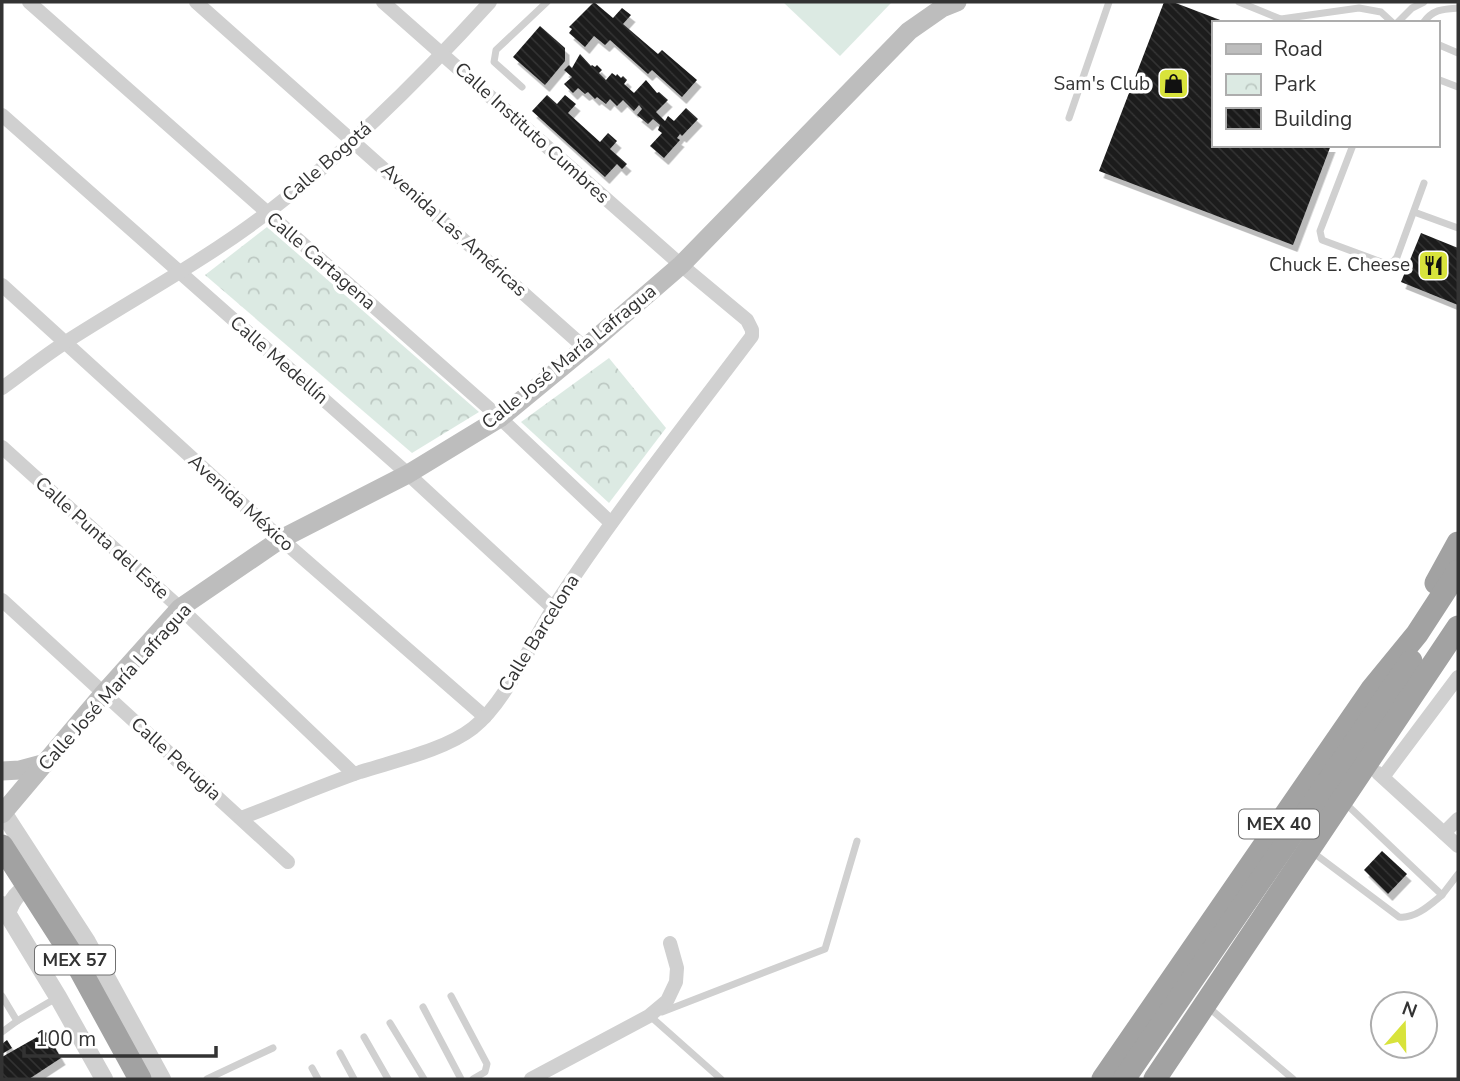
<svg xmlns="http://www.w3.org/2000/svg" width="1460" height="1081" font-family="'Nunito Sans',sans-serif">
<defs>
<pattern id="park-crowns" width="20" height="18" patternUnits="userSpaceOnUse" patternTransform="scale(1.75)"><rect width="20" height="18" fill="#dceae3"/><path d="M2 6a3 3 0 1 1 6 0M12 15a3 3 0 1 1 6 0" fill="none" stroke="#bdc9c3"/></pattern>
<pattern id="building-back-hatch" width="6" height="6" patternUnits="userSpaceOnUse" patternTransform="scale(1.75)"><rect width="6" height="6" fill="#1a1a1a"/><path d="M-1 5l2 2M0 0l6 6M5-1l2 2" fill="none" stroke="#333"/></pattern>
<filter id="shadow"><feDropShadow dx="4.5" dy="7" stdDeviation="0" flood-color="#0004"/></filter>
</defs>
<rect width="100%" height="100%" fill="#fff"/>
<!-- green -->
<polygon fill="#dceae3" points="783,2 892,2 840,56"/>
<!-- park -->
<g fill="url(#park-crowns)">
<polygon points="267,227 479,412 412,453 205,275"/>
<polygon points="609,358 666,428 609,503 521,422"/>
</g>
<!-- building -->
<g fill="url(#building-back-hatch)" filter="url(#shadow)">
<polygon points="594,2 613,18 622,8 631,15 623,24 658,54 662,50 697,80 682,97 652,70 648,74 610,40 605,45 594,36 585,47 569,33 572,29 569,27"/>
<polygon points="1164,2 1173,2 1228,23 1213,23 1213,145 1331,145 1293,245 1099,171"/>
<polygon points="540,26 565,48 565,61 545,85 513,57"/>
<polygon points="580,54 591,66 592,65 595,67 597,65 602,70 599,73 606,80 612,73 616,76 617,74 621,78 623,76 627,80 624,84 634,93 646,80 657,93 659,92 668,100 656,112 665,121 668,116 674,121 686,108 698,119 682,136 680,134 677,138 680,140 664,158 650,146 662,133 658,130 660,125 653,119 648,124 637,115 642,109 639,105 634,111 623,100 617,106 610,99 606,104 597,97 595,99 588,92 585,94 578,88 573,93 564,84 572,77 564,70 569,65 572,68"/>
<polygon points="547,95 557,104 565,95 576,104 568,113 600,142 608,133 617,141 610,149 627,164 622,169 617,164 605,177 532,111"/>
<polygon points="1421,233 1458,248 1458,305 1401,282"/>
<polygon points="1382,851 1407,874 1388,894 1364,870"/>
<polygon points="46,1032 61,1058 29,1079 2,1079 2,1057"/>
<polygon points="7,1040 12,1048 2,1054 2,1044"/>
</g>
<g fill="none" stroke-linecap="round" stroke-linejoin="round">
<!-- service -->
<g stroke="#d0d0d0" stroke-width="7">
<polyline points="1239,2 1283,20"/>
<polyline points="1281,19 1359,8 1381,12 1393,23"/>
<polyline points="1397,23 1412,8 1424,2"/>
<path d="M 1423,23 C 1433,9 1443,9 1458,8"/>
<polyline points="1437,44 1458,53"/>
<polyline points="1437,79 1458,87"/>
<polyline points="522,87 494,62 496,50 547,2"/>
<polyline points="1069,118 1109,2"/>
<polyline points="1353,145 1320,231 1322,240 1384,263 1393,262 1397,257 1424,183"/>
<polyline points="1414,212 1458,228"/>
<path d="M 1311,851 L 1399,917 C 1415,919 1430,905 1442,895 L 1344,802"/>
<polyline points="1442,895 1458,874"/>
<polyline points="2,996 17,1021 2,1032"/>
<polyline points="451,996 487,1064 485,1072 473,1079"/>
<polyline points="423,1007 461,1079"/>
<polyline points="1208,1007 1293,1079"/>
<polyline points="662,1012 825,949 857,841"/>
<polyline points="650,1016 721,1079"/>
<polyline points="17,1021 58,997"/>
<polyline points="390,1023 424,1079"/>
<polyline points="364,1037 388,1079"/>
<polyline points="340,1053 354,1079"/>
<polyline points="312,1068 318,1079"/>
<polyline points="207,1079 273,1048"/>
</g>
<!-- minor -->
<g stroke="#d0d0d0" stroke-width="14">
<polyline points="29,2 500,418 611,523"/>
<polyline points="196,2 585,348"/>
<polyline points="2,115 408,474 553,608"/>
<polyline points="2,285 281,539 485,717"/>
<path d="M 2,388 C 23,373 44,356 66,342 C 133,299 204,261 267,213 C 348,151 421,78 490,2"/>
<polyline points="2,447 180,608 354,774"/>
<polyline points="2,600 288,862"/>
<polyline points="1378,773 1458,846"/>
<polyline points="1383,777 1458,677"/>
<path d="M 241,818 C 281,803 320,786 360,772 C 394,761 445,750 473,728 C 507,701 531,642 555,605 C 616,512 685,425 752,336 L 752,330 L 747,320 L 681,265 L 383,2"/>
<polyline points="1444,833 1458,819"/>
<polyline points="531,1079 649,1016 667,1001 676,982 677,968 670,943"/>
</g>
<!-- tertiary -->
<g stroke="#d0d0d0" stroke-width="18">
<polyline points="2,811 87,942 162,1079"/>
<polyline points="2,905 58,997 104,1079"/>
<path d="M 7,914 C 12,898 23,884 41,886"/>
</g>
<!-- secondary -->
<g stroke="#bdbdbd" stroke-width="19">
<polyline points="2,771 20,770 46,763"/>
<polyline points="2,814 103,694 180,608 281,539 408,474 500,418 585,348 681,265 909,31 942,8 957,2"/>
</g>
<!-- trunk -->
<g stroke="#a2a2a2" stroke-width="23">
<polyline points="1436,583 1458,543"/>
<polyline points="1103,1079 1372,689 1417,634 1458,571"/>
<polyline points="1124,1079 1411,661"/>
<polyline points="1155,1079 1458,627"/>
</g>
<!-- trunk-bridge -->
<polyline stroke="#a2a2a2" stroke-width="23" points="2,846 72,955 140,1079"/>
</g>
<!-- icons -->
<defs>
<symbol id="shop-square" viewBox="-11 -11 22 22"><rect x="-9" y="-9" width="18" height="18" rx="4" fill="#d8e33b" stroke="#fff"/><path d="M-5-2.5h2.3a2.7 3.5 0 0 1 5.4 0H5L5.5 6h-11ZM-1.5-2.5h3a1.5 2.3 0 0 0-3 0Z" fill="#111"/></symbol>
<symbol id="restaurant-square" viewBox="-11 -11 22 22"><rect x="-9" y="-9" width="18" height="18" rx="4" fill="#d8e33b" stroke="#fff"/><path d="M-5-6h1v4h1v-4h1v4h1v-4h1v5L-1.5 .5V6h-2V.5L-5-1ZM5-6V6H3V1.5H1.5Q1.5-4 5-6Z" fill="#111"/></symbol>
</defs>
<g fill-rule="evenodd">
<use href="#shop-square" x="1156" y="66" width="35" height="35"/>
<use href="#restaurant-square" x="1416" y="248" width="35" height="35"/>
</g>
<g text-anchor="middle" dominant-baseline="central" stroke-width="7" stroke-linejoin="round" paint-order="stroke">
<!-- shield labels -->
<g fill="#fff" stroke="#707070" stroke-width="2">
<rect x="1239" y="809.5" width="80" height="29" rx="5"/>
<rect x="35" y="945.5" width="80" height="29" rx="5"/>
</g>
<g font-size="18" font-weight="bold" fill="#333">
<text x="1279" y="824">MEX 40</text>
<text x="75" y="960">MEX 57</text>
</g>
<!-- poi labels -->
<g font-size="19" fill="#333" stroke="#fff" text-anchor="end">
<text x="1150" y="84">Sam's Club</text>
<text x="1410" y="265">Chuck E. Cheese</text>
</g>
<!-- street labels -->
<g font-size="19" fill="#333" stroke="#fff">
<text transform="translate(532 133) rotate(42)">Calle Instituto Cumbres</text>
<text transform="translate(327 162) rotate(-41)">Calle Bogotá</text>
<text transform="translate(454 230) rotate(42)">Avenida Las Américas</text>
<text transform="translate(321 261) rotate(41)">Calle Cartagena</text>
<text transform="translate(569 357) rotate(-39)">Calle José María Lafragua</text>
<text transform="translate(279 360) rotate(41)">Calle Medellín</text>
<text transform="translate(241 503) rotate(42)">Avenida México</text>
<text transform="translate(102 538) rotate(42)">Calle Punta del Este</text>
<text transform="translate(539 633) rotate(-58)">Calle Barcelona</text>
<text transform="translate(115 687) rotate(-48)">Calle José María Lafragua</text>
<text transform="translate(176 759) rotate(42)">Calle Perugia</text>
</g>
</g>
<!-- border -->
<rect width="1460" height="1081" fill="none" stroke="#333333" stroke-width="7"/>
<!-- legend -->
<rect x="1212" y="21" width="228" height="126" fill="#ffffff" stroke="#adadad" stroke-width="2"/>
<rect x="1226" y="44" width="35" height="10" fill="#bdbdbd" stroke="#adadad" stroke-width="2"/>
<text x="1274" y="56" font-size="21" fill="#333333">Road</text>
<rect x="1226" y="74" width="35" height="21" fill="url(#park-crowns)" stroke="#adadad" stroke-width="2"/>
<text x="1274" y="91" font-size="21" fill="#333333">Park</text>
<rect x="1226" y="108" width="35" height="21" fill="url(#building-back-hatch)" stroke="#adadad" stroke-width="2"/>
<text x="1274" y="126" font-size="21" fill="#333333">Building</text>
<!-- north arrow -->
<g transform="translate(1404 1025) rotate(20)"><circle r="33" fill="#ffffff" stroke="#adadad" stroke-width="2"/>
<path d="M0-5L12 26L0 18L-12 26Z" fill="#d8e33b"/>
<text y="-10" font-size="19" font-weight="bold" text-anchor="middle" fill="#333333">N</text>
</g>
<!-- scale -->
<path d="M24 1046v10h192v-10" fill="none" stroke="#333333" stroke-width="3.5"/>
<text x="35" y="1046" font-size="21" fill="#333333" stroke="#ffffff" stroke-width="5" paint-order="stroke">100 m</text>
</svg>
